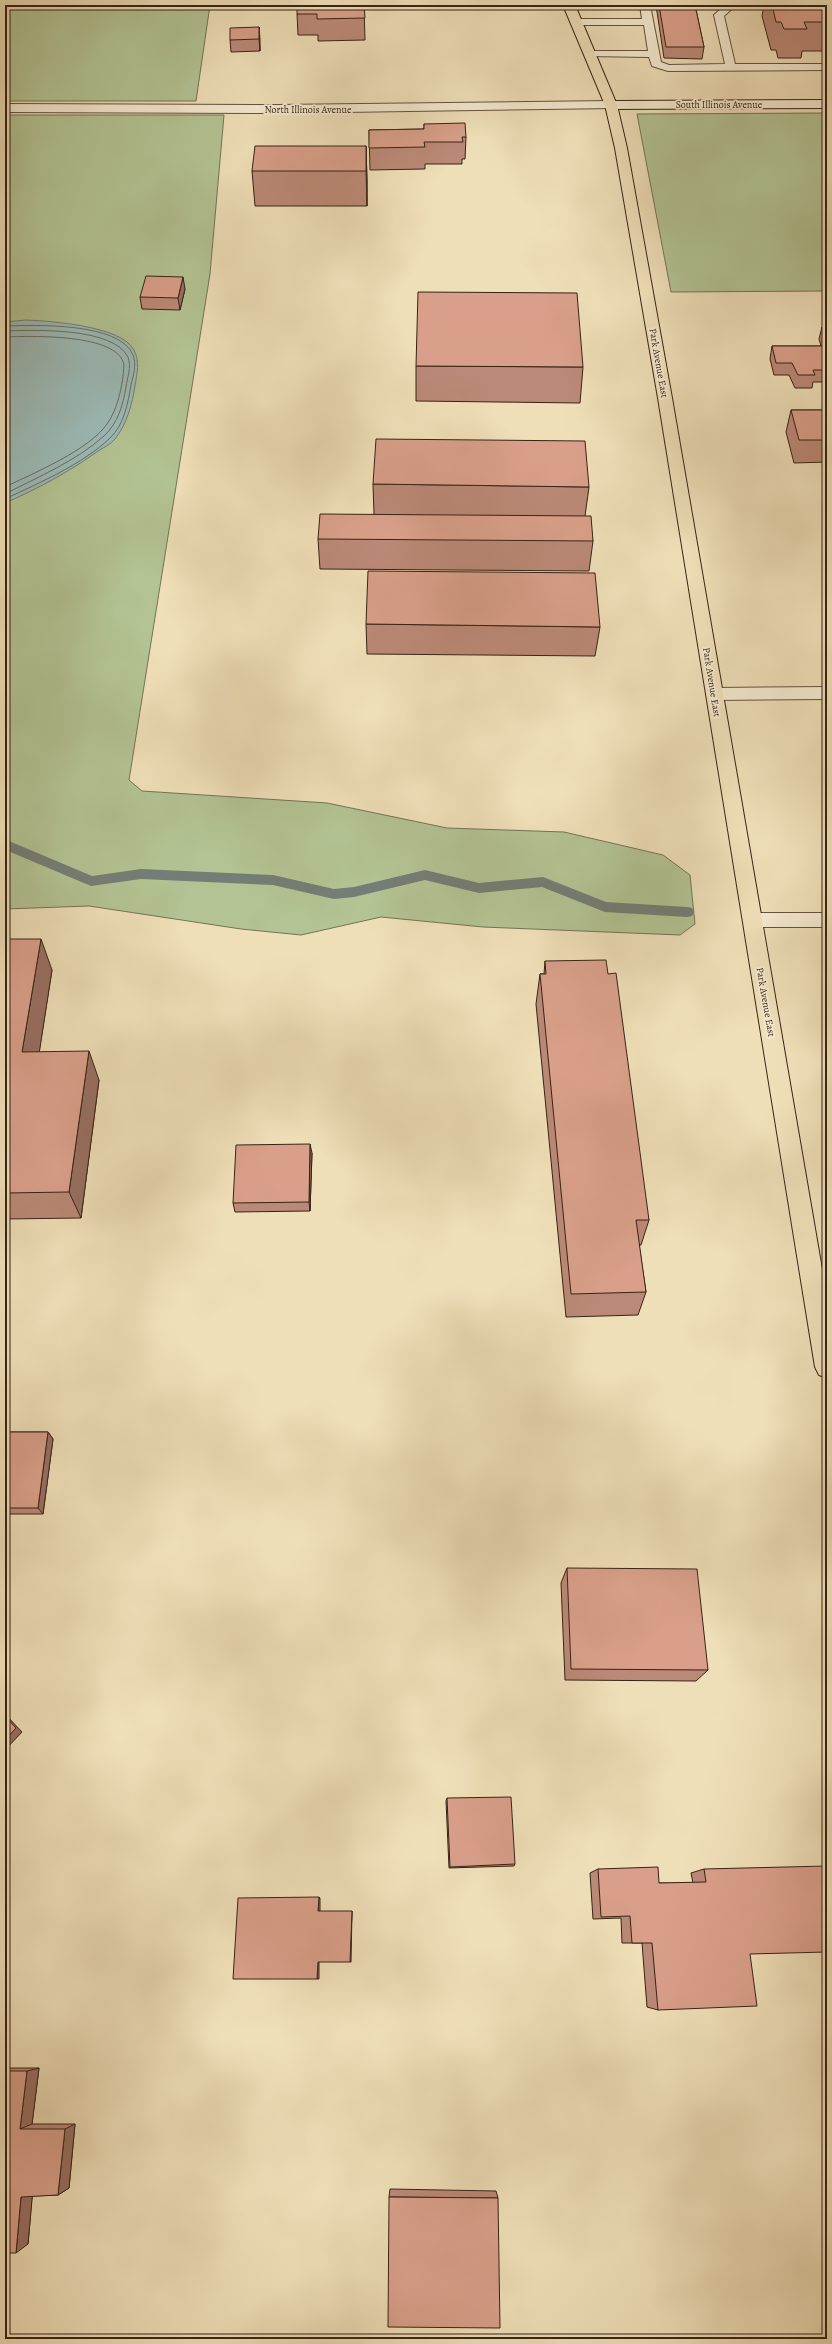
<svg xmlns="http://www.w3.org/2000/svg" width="832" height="2344" font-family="Alegreya,serif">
<rect width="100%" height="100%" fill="#efdfb8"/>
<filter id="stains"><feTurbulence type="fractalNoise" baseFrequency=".005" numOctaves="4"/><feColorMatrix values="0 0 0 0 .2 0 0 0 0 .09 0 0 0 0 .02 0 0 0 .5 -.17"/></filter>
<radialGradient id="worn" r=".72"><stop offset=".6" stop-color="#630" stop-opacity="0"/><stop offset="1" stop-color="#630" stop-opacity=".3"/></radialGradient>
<!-- green -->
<g fill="#b3c393" stroke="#757354">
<polygon points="5,5 210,5 196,101 5,101"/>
<polygon points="827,113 827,291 671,292 637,114"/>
<polygon points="5,115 224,115 210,274 129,780 142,791 327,803 447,828 564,832 663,855 690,875 695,924 680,935 483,927 381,917 301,935 241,929 89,906 5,909"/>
</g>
<!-- water -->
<path fill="#9cbbb7" stroke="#747e76" d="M 26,320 C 50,321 122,326 134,350 C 140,362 137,373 135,386 C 132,404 127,424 115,439 C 111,444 103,448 98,451 C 69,472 37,489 5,503 L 5,322 Z"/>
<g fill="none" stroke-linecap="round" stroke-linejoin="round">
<!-- shore -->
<g stroke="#6a6f66" stroke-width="1">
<path d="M 5,326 C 34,325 120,322 133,355 C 137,365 133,376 131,385 C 128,403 124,425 110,438 C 83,464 39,483 5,499"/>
<path d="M 5,331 C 34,330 113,327 128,357 C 132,367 127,378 126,387 C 123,405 118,423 104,436 C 76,461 38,477 5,494"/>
<path d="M 5,337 C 29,336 119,333 124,365 C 123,384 118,409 107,424 C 89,450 34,473 5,487"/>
</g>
<!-- stream -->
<polygon fill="#747e76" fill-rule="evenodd" points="9,841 92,876 141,869 273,875 334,889 354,887 425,870 479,883 543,877 606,902 687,907 692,908 694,912 692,916 687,917 605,912 542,887 479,893 425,880 354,897 334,899 273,885 141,879 91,886 8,851 5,852 5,842"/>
<defs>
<g id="service">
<polygon points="640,5 650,5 661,62 669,65 725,64 714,15 725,5 736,5 724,16 735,64 827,64 827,70 668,71 652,66 649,57 586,56 586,52 590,51 648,51 644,25 576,25 571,22 576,19 642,19"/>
<polygon points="827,687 827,699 714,700 708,698 706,694 708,690 714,688"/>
<polygon points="752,913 827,913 827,927 752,927 746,925 743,920 746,915"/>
</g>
<polygon id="tertiary" points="611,101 615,102 617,105 615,108 277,113 5,112 5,104 277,105"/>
<polygon id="secondary" points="827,100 827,108 611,109 605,105 611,101"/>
<polygon id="primary" points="563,5 575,5 617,105 627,148 672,398 827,1298 827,1378 819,1375 815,1367 658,398 615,148 605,105"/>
</defs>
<!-- service casing -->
<use href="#service" stroke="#65523d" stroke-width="2"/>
<!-- tertiary casing -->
<use href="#tertiary" stroke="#65523d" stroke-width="2"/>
<!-- secondary casing -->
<use href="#secondary" stroke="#372314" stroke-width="2"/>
<!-- primary casing -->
<use href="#primary" stroke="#372314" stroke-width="2"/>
<!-- service -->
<use href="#service" fill="#f5ead1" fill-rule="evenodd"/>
<!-- tertiary -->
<use href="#tertiary" fill="#f5ead1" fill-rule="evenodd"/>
<!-- secondary -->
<use href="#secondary" fill="#f5ead1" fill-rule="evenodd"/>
<!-- primary -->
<use href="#primary" fill="#efdfb8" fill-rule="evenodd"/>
</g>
<!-- wall -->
<g fill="#bb8977" stroke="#372314">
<polygon points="364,5 365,40 318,41 318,35 298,35 297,14"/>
<polygon points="656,5 695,5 704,47 702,59 664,58"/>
<polygon points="764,5 827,5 827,51 802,51 801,58 778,58 776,50 771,50 762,16"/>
<polygon points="259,27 260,51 231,52 230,40"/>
<polygon points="424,124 466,137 465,159 462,159 462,164 425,164 425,169 370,170 369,130 424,129"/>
<polygon points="366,146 367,181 367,206 255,206 252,171"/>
<polygon points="185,289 180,310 142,309 140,297"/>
<polygon points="822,327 827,327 827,382 813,382 812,388 795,388 789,375 774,375 770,359 772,346 821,346 819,339"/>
<polygon points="416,366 583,367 580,403 416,401"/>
<polygon points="791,410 827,410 827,462 794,463 786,432"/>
<polygon points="373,484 589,487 585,516 593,541 589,571 320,569 318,539 374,514"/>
<polygon points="366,624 600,627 595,656 367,654"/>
<polygon points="5,939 52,970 39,1052 99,1080 81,1218 5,1219"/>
<polygon points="545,961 649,1220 641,1245 639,1245 646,1292 638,1315 566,1317 536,1004 540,974 544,974"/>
<polygon points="312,1153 310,1211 235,1212 233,1203"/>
<polygon points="5,1432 48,1432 53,1439 43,1514 5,1514"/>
<polygon points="567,1568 708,1670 696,1681 565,1680 561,1583"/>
<polygon points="447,1798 515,1864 514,1866 449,1868 446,1801"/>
<polygon points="598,1869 659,1883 693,1883 691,1873 704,1869 750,1954 658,2010 647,2007 642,1943 622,1943 621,1918 593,1919 590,1873"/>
<polygon points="5,2068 39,2068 32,2124 75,2124 69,2188 58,2195 32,2196 28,2244 5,2253"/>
<polygon points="390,2189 496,2191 498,2198 389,2197"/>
</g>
<!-- shaded-wall -->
<g fill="#986f61" stroke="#372314">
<polygon points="259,27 260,39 260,51 259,39"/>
<polygon points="366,146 367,181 367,206 366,171"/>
<polygon points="183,277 185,289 180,310 178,298"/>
<polygon points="41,939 52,970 35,1080 22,1052"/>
<polygon points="89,1051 99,1080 81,1218 69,1192"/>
<polygon points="310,1144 312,1153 310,1211 309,1202"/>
<polygon points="48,1432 53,1439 43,1514 38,1508"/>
<polygon points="5,1714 22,1732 5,1750"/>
<polygon points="319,1897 320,1898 320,1912 318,1911"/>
<polygon points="352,1911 352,1912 351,1962 350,1962"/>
<polygon points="318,1962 319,1962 319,1979 317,1979"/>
<polygon points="39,2068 32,2124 20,2129 27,2071"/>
<polygon points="75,2124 69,2188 58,2195 65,2129"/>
<polygon points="33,2189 28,2244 16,2253 21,2197"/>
</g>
<!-- building -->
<g fill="#d99f8a" stroke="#372314">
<polygon points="297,5 364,5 365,18 317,19 317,14 297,14"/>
<polygon points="659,5 695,5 704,47 666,47"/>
<polygon points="772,5 827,5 827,22 804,22 807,29 784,29 781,22 776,22"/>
<polygon points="259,27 259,39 230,40 230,28"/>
<polygon points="465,123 466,137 462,137 463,142 424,142 425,147 369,148 369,130 424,129 424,124"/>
<polygon points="255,146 366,146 366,171 252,171"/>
<polygon points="146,276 183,277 178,298 140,297"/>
<polygon points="418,292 577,293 583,367 416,366"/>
<polygon points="822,327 827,327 827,338 825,338"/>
<polygon points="772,346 827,346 827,370 813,370 815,375 798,375 792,363 776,363"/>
<polygon points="791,410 827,410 827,440 799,440"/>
<polygon points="376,439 585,441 589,487 373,484"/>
<polygon points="320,514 591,516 593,541 318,539"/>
<polygon points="368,571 595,573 600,627 366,624"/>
<polygon points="5,939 41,939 22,1052 89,1051 69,1192 5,1193"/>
<polygon points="606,960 608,974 616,973 649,1220 636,1220 646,1292 571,1294 540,974 546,974 545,961"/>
<polygon points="310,1144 309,1202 233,1203 236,1145"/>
<polygon points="5,1432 48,1432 38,1508 5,1508"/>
<polygon points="567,1568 697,1569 708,1670 571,1669"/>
<polygon points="5,1716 16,1728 5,1740"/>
<polygon points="511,1797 515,1864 450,1867 447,1798"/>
<polygon points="827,1866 827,1952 750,1954 757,2006 658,2010 652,1943 632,1943 630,1916 601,1917 598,1869 658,1867 659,1883 706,1882 704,1869"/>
<polygon points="319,1897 318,1911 352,1911 350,1962 318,1962 317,1979 233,1979 238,1898"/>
<polygon points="5,2071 27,2071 20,2129 65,2129 58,2195 21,2197 16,2253 5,2253"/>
<polygon points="389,2197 498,2198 500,2328 388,2327"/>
</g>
<g text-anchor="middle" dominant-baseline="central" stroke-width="3.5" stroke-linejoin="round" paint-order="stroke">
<!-- far-street labels -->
<g font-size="10" fill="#372314" stroke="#f5ead1">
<text x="719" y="104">South Illinois Avenue</text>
<text x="308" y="109">North Illinois Avenue</text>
<text transform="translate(659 363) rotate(80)">Park Avenue East</text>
<text transform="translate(712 682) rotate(81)">Park Avenue East</text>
<text transform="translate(766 1002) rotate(80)">Park Avenue East</text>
</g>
</g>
<!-- margin -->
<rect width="832" height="2344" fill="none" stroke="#efdfb8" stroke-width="20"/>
<rect x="6" y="6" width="820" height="2332" fill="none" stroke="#372314" stroke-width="2"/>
<rect x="10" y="10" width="812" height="2324" fill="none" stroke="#372314"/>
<rect width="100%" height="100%" filter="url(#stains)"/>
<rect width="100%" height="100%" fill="url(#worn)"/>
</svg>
